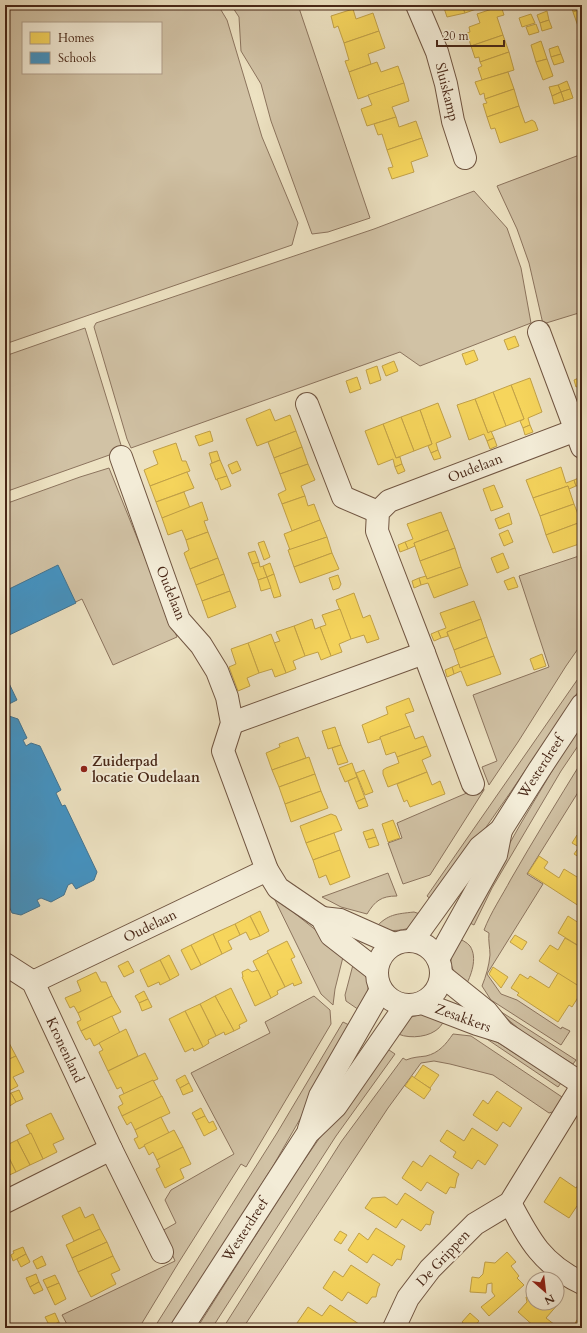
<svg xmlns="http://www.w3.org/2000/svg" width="587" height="1333" font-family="Cardo,serif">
<rect width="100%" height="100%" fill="#ede2c2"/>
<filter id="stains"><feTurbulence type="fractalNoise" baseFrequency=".005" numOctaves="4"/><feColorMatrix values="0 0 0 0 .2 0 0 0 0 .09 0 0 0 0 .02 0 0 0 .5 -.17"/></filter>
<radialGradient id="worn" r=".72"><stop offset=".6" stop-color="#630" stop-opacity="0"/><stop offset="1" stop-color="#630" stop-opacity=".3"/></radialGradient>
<!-- green -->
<g fill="#d1c2a5" stroke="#8c745e" fill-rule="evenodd">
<path d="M 5,5 L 218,5 L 227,20 L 262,137 L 298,223 L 292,245 L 5,344 ZM 23,23 L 161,23 L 161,73 L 23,73 Z"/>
<polygon points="231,5 298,5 370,218 328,232 312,234 271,121 261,84 241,51 239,17"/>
<polygon points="582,154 582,312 543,324 529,263 517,229 497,186"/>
<polygon points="474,191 507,228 521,268 531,323 420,366 400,352 131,448 127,439 94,327 96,323 374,229"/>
<polygon points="85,328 121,445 115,453 5,492 5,356"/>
<polygon points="109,468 177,637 113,665 82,599 5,635 5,504 80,477"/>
<polygon points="582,555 582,643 566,666 518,742 489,785 482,767 497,761 473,695 549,667 519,576"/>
<polygon points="582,673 582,686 512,790 434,902 427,896"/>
<polygon points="582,725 582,740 561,771 492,888 474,925 466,921 520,825 568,744"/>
<path d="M 582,761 L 582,786 L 527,874 L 543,884 L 487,974 L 501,994 L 517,1000 L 561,1029 L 562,1027 L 570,1031 L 561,1045 L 491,1000 L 482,986 C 486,976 489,966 490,955 C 490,948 488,940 489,933 L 484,930 C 491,912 502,896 511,879 C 534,839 558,800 582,761 Z"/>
<polygon points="483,786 484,790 430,875 403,884 388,843 402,838 397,823"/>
<path d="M 388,873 L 397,896 C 381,896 375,901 367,914 L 341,907 L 322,897 Z"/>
<polygon points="273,896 327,939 343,957 335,989 333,1005 321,994"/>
<path d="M 414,912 L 420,914 L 412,927 C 399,932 389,931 375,928 C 388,914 396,914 414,912 Z"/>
<path d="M 457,937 C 461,940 467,942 470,946 C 478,958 471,976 465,987 C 448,965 448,964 457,937 Z"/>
<path d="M 354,961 C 373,980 370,987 362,1012 L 346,1001 L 345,995 Z"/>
<polygon points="314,996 330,1010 331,1024 246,1167 241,1164 179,1262 139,1328 69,1328 62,1315 175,1261 162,1231 176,1223 165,1200 171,1190 234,1154 191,1073 270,1033 265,1022"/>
<polygon points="492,1006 576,1060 573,1064 525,1034"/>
<path d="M 423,1014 L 445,1020 C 442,1024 439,1029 435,1031 C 425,1038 404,1039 395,1032 L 411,1017 Z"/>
<polygon points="343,1022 353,1027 273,1166 170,1328 154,1328 277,1133"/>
<polygon points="475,1031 497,1042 561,1083 558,1087"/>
<path d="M 453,1034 L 471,1036 L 562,1097 L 556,1111 L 549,1113 L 493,1075 L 450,1064 L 434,1061 L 421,1063 L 388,1108 L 243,1328 L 223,1328 L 341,1142 L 403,1058 L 406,1060 C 413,1057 419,1057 426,1056 C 439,1053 446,1044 453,1034 Z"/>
<polygon points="383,1046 395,1054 336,1136 212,1328 197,1328 294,1175"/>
</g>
<!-- homes -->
<g fill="#f6d55c" stroke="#c2a147">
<polygon points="443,5 462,5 465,13 447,17"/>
<polygon points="462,5 481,5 482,7 465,13"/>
<polygon points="571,5 582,5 582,9 573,12"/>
<polygon points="501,6 504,15 497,17 503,35 471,46 467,33 470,32 469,27 480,23 477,14"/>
<polygon points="353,9 356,19 373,13 379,31 344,43 338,26 334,28 331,16"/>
<polygon points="582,9 582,28 579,29 573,12"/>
<polygon points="547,11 549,20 540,23 537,15"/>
<polygon points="531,14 535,23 522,27 519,18"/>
<polygon points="549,20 552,28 542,31 540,23"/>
<polygon points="536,24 539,32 529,35 526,27"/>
<polygon points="379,31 385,48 368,54 371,64 349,72 345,61 349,60 344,43"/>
<polygon points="503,35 509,52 480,62 479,57 475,58 471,46"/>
<polygon points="541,41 547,59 536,62 531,45"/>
<polygon points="558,46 561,54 551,57 549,49"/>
<polygon points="509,52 514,70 482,80 478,68 482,66 480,62"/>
<polygon points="561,54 564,62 554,65 551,57"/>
<polygon points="547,59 553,76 543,80 536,62"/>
<polygon points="377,62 381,72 398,66 404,83 358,99 349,72"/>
<polygon points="508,72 514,89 485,99 484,93 480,95 475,82"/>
<polygon points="567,81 570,89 561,92 558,85"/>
<polygon points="404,83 409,101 392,107 396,117 367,126 361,109 372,105 368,95"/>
<polygon points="558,85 561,92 552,96 549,87"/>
<polygon points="514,89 519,106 487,117 483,104 487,103 485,99"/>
<polygon points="570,89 573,98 564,101 561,92"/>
<polygon points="561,92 564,101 554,104 552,96"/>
<polygon points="519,106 525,123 532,120 535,122 538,130 500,143 495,128 491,129 487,117"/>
<polygon points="396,117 399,127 416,121 422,138 387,150 382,134 378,135 374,124"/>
<polygon points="422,138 428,156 411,162 414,172 392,179 388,168 393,167 387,150"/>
<polygon points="515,336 519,346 508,350 504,340"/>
<polygon points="474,350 478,360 466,365 462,354"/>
<polygon points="394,361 398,371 386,376 382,366"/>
<polygon points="377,366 381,380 370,384 366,370"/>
<polygon points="357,377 361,389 350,393 346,381"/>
<polygon points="581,377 582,385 576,387 574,380"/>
<polygon points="530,378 542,412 528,418 530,425 523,428 520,421 524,419 511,385"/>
<polygon points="511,385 524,419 506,426 493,392"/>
<polygon points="493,392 506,426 488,433 475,399"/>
<polygon points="475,399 488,433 491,431 494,438 487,441 484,434 469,440 457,405"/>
<polygon points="438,403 451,437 436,443 438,450 431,453 428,446 432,444 420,410"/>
<polygon points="270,409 275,421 290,415 296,431 257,446 246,419"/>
<polygon points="420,410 432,444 414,451 401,417"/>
<polygon points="401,417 414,451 396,458 383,424"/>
<polygon points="383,424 396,458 400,457 402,464 395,467 393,459 378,465 365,431"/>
<polygon points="530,425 533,432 525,435 523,428"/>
<polygon points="210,431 213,441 199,446 195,436"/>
<polygon points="296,431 302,447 274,458 268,442"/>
<polygon points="494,438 497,446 490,449 487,441"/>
<polygon points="176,443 182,461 186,461 190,471 150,486 144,470 158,464 153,451"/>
<polygon points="302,447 308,464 280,474 274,458"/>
<polygon points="438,450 441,458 434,460 431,453"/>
<polygon points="217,451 220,460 212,463 209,453"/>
<polygon points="220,460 227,476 216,480 210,464"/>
<polygon points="237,461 241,470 232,474 228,465"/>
<polygon points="308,464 315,480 301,486 305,496 282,504 278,494 286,490 280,474"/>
<polygon points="402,464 405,471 398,474 395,467"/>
<polygon points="561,467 566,483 574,480 576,486 569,489 568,486 533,498 526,480"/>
<polygon points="187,472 194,488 156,502 150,486"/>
<polygon points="227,476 231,486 221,490 217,479"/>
<polygon points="581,477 582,484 576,486 574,480"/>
<polygon points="494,485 503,507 491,511 483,489"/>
<polygon points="568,486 574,504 540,516 533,498"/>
<polygon points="184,492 190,508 162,518 156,502"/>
<polygon points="305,496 308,506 314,504 320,520 292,531 282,504"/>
<polygon points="202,502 208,520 204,521 208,532 186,540 182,530 168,535 162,518"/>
<polygon points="574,504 581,522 546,535 540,516"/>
<polygon points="441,512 448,530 414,543 415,546 408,549 405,542 413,539 407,524"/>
<polygon points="509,513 512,524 499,529 495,519"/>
<polygon points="582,517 582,543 553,553 546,535 581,522 580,518"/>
<polygon points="320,520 327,537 290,550 284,534"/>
<polygon points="448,530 455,548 420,561 414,543"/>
<polygon points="508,530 513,542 504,546 499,534"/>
<polygon points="208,532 218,558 190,569 184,553 189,550 186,540"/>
<polygon points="327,537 332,553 294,567 288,550"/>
<polygon points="264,541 270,557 264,560 258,543"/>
<polygon points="405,542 408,549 400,552 398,545"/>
<polygon points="455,548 461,567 427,579 420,561"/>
<polygon points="255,551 259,562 252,564 248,553"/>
<polygon points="332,553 339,569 300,583 294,567"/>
<polygon points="503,553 509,568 497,573 491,558"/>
<polygon points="218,558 224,574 196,585 190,569"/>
<polygon points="259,562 260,567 263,566 267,577 258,580 252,564"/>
<polygon points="270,563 274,574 267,577 263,566"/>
<polygon points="461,567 468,585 434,598 428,583 421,585 419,578 426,576 427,579"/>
<polygon points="224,574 230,591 202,601 196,585"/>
<polygon points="274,574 281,596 274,598 267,577"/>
<polygon points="338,575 341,584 339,588 333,590 329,578"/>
<polygon points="267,577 271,588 261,591 258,580"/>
<polygon points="514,577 518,587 508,590 504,581"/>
<polygon points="419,578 421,585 414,588 412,581"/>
<polygon points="230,591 236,607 208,618 202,601"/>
<polygon points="354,593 363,618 370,615 379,639 367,643 364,635 351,639 336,600"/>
<polygon points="474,601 481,619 447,632 448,636 441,638 438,631 446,628 440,613"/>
<polygon points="340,609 351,639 339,644 342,652 331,656 320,627 326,625 322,615"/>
<polygon points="312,619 315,629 320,627 331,656 321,660 318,652 305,656 294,626"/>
<polygon points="481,619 487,637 454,650 447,632"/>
<polygon points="294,626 305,656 293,661 296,669 286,673 274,643 280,641 276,632"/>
<polygon points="438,631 441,638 434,641 431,634"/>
<polygon points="271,634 286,673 275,677 272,669 259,673 248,643"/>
<polygon points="487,637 494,656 460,668 454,650"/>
<polygon points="248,643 259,673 247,678 250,686 238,691 229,667 236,664 231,649"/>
<polygon points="542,654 546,666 534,670 530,659"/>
<polygon points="494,656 501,674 467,686 461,671 454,674 452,667 459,664 460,668"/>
<polygon points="452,667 454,674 447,677 445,670"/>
<polygon points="409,698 414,711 405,714 410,726 380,737 380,739 368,743 362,725 388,714 386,707"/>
<polygon points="410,726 415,739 423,736 427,746 397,757 395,752 386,755 380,737"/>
<polygon points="335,727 341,745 328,749 322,731"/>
<polygon points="298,737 306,758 272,770 266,753 280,747 279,744"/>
<polygon points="341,745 348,762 338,765 332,748"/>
<polygon points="427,746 431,756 422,760 427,772 388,787 383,774 383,770 386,768 399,763 397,757"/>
<polygon points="309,757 315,774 279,787 272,770"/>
<polygon points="352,763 357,777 345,782 339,768"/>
<polygon points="364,770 373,792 365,795 356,773"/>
<polygon points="427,772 432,785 440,781 445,794 410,807 407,800 404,802 397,784"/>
<polygon points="315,774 321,791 285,804 279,787"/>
<polygon points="357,777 365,798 356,802 348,781"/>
<polygon points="321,791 328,808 291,822 285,804"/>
<polygon points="365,798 368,806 359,809 356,802"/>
<polygon points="331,814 336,816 342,830 306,843 300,826"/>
<polygon points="393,820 400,838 388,842 382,824"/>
<polygon points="373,829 376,837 366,840 363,832"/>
<polygon points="334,833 340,850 313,860 306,843"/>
<polygon points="577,835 582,838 582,859 574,854 579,847 572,843"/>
<polygon points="376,837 379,845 369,848 366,840"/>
<polygon points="340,850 350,877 330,885 326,875 319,878 313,860"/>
<polygon points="539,856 548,862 544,868 559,878 564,869 582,880 582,908 528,873"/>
<polygon points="260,911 269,931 260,936 250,916"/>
<polygon points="250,916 260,936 250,940 246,932 240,935 235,924"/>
<polygon points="568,916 582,925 582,948 558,933"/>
<polygon points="235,924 240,935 228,941 232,949 222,954 213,934"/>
<polygon points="213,934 222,954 201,965 191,945"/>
<polygon points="515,935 527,942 522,950 510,942"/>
<polygon points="565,938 582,948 582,985 580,988 539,961 550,945 558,950"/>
<polygon points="287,941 295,957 291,959 302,983 294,986 293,983 285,987 267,951"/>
<polygon points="191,945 201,965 191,970 181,950"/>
<polygon points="268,953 285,987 277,991 278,994 271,998 253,961"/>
<polygon points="169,955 179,975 170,980 160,960"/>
<polygon points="160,960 170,980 160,985 159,982 148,987 140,970"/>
<polygon points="128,961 134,972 124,977 118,966"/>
<polygon points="493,967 508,977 501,988 489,974"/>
<polygon points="248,969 252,972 258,970 271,998 255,1006 242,977 243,977 242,972"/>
<polygon points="96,972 101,982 106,982 112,996 78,1013 74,1006 70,1008 65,998 81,991 77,981"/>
<polygon points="558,973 582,988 582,991 572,1007 569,1005 558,1022 517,995 519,993 511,988 520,974 528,979 530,976 549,988"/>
<polygon points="231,988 247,1021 239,1025 240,1028 234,1031 215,996"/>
<polygon points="144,991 148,999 139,1003 135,996"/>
<polygon points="112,996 121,1012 81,1031 77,1022 81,1020 78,1013"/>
<polygon points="215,996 234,1031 225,1035 224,1032 216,1036 200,1004"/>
<polygon points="148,999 152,1007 142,1011 139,1003"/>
<polygon points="200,1004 216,1036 208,1040 209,1043 203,1047 185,1011"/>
<polygon points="185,1011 203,1047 194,1051 193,1048 185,1052 169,1019"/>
<polygon points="112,1016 120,1033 94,1046 90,1038 86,1040 81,1031"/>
<polygon points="126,1029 138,1056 108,1071 99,1052 103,1050 99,1043"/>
<polygon points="8,1041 16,1056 5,1061 5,1042"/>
<polygon points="145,1053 158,1079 124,1094 121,1087 117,1089 108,1071"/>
<polygon points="16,1056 24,1072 13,1077 18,1086 5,1093 5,1061"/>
<polygon points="423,1065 439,1075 430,1088 414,1078"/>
<polygon points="185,1075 189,1083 180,1088 176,1080"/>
<polygon points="412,1076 431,1089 424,1099 405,1086"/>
<polygon points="153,1080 162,1097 122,1116 118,1107 123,1104 119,1096"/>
<polygon points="189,1083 193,1091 183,1095 180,1088"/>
<polygon points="19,1090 23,1099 16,1102 11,1093"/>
<polygon points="497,1091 522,1108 510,1127 503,1122 497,1131 473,1115 483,1100 488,1104"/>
<polygon points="11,1093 16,1102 8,1107 5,1101 5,1097"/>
<polygon points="162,1096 170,1113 135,1130 131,1122 127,1125 122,1116"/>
<polygon points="201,1108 205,1116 196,1120 192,1113"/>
<polygon points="51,1113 64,1139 53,1144 57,1152 43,1159 26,1125"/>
<polygon points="205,1116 209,1123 213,1121 217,1129 204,1136 196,1120"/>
<polygon points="161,1117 169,1133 139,1149 134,1139 138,1137 135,1130"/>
<polygon points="472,1128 498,1145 485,1165 478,1160 472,1169 453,1157 456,1152 440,1141 447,1130 464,1141"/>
<polygon points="174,1130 183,1147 157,1160 153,1152 149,1155 144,1145"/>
<polygon points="31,1133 43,1159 30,1165 17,1140"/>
<polygon points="17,1140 30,1165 16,1172 5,1150 5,1146"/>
<polygon points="183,1147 191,1164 180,1169 184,1178 165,1188 156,1169 160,1167 157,1160"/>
<polygon points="5,1150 16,1172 5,1177"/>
<polygon points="430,1155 459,1174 457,1178 455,1188 450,1187 446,1194 427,1182 421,1191 402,1178 413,1161 422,1167"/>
<polygon points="560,1177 576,1188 582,1179 582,1210 577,1206 569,1218 544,1202"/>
<polygon points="405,1193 434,1212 432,1215 430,1225 426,1224 421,1231 402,1219 396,1228 365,1208 372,1198 385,1197 397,1205"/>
<polygon points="80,1207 85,1218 93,1214 100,1229 74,1241 62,1216"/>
<polygon points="376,1228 405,1246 403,1250 401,1260 397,1259 392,1266 373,1254 367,1263 348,1250 359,1233 368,1240"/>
<polygon points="100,1229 107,1242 72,1258 66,1245"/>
<polygon points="340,1231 347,1235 341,1244 334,1240"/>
<polygon points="107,1242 113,1256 78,1272 72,1258"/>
<polygon points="23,1247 26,1254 13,1261 11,1255 14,1253 13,1251"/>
<polygon points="507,1252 516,1262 511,1266 519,1276 517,1278 524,1285 489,1316 481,1307 495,1296 492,1292 492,1283 487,1284 486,1293 470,1292 472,1277 479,1278 483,1274 485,1262 495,1263"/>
<polygon points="26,1254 30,1262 21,1267 17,1259"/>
<polygon points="42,1256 46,1265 37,1269 33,1261"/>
<polygon points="113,1256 120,1270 111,1274 116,1284 91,1297 78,1272"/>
<polygon points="351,1265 380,1284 378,1288 376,1297 372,1297 367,1304 348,1292 342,1301 323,1288 334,1271 343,1277"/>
<polygon points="36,1274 39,1282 30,1287 26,1278"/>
<polygon points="55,1275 59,1283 47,1288 43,1280"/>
<polygon points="39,1282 43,1290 34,1294 30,1287"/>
<polygon points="59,1283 66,1299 55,1305 47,1288"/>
<polygon points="533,1294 533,1303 557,1303 557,1297 560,1300 558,1302 559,1303 546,1318 555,1325 553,1328 536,1328 518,1312 527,1302 526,1297 531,1297"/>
<polygon points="330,1305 359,1324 356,1328 304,1328 297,1323 308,1307 322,1316"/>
<polygon points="55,1313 59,1322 50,1327 45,1317"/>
<polygon points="470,1313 479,1321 473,1328 469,1328 462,1322"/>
<polygon points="579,1317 582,1320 582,1328 572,1328"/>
<polygon points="59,1322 62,1328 50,1328 50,1327"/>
</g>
<!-- schools -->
<g fill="#4393c3" stroke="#44738f">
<polygon points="58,565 76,603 5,637 5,591"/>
<polygon points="5,675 17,700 5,706"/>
<polygon points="9,716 18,719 27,738 23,740 26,746 31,743 40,746 61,790 56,793 62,806 65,805 97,872 94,880 76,889 72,883 68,885 64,895 51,902 41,898 37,900 40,906 21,915 12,913 5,897 5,718"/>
</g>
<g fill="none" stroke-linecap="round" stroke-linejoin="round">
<defs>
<g id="minor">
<polyline points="417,5 437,52 446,84 453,121 465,158"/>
<polyline points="539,332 582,447"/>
<polyline points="307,404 343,497 378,512"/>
<polyline points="121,457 179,620 201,645 217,671 227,697 232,723 223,751 267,870 278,888 322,918 331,935 376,970"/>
<polyline points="232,723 424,653"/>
<polyline points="473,784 424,653 377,531 378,512 389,501 576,430"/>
<polyline points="322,918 340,920 394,944"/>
<polyline points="413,940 480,847 501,830 539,770 582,705"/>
<circle cx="409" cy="973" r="32"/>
<polyline points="438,959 496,855 501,830"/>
<polyline points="5,964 33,982 111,1149 162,1252"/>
<polyline points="441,975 486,1011 503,1032 582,1084"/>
<polyline points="33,982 267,870"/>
<polyline points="422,1003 477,1024 503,1032"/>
<polyline points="309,1129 320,1096 381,990"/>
<polyline points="5,1202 111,1149"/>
<path d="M 510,1203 C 530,1241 542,1264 582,1283"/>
<polyline points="182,1328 308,1133 336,1106 406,1005"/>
<polyline points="394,1328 408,1298 430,1269 475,1224 510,1203 582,1086"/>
</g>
</defs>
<!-- minor casing -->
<use href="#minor" stroke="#715642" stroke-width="24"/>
<!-- minor -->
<use href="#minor" stroke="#f3ecd7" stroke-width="22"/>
</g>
<!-- markers -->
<circle fill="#8f2418" stroke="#f3ecd7" stroke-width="1.5" cx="84" cy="769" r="4"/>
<g text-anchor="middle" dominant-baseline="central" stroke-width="4" stroke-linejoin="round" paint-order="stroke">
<!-- street labels -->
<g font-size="14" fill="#482717" stroke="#f3ecd7">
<text transform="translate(447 92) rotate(76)">Sluiskamp</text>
<text transform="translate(475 468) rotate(-21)">Oudelaan</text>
<text transform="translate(171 593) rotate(68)">Oudelaan</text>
<text transform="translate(541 767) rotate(-57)">Westerdreef</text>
<text transform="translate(150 926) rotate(-26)">Oudelaan</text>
<text transform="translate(463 1018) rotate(20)">Zesakkers</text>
<text transform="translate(65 1050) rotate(65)">Kronenland</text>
<text transform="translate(245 1230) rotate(-57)">Westerdreef</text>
<text transform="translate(443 1258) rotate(-47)">De Grippen</text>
</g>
<!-- poi labels -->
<g font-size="14" font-weight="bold" fill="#482717" stroke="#f3ecd7" text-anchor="start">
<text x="92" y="761">Zuiderpad<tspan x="92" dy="16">locatie Oudelaan</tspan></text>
</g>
</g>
<!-- margin -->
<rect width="587" height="1333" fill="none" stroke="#ede2c2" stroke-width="20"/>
<rect x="6" y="6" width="575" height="1321" fill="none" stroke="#482717" stroke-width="2"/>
<rect x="10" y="10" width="567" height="1313" fill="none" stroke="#482717"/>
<!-- legend -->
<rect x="22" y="22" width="140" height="52" fill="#f3ecd7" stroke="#af9d8a"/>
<rect x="30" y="32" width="20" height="12" fill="#f6d55c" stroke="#af9d8a"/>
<text x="58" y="42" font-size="12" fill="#482717">Homes</text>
<rect x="30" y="52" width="20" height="12" fill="#4393c3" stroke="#af9d8a"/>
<text x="58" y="62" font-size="12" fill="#482717">Schools</text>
<!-- north arrow -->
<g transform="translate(545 1291) rotate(152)"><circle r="19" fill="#f3ecd7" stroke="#af9d8a"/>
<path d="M0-3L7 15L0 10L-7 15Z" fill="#8f2418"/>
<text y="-6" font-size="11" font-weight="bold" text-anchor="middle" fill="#482717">N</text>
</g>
<!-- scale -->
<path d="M437 40v6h67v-6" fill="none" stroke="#482717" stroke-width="2"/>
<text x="443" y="40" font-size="12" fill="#482717" stroke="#f3ecd7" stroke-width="3" paint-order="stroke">20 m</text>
<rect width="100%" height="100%" filter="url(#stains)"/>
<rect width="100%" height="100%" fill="url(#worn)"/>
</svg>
